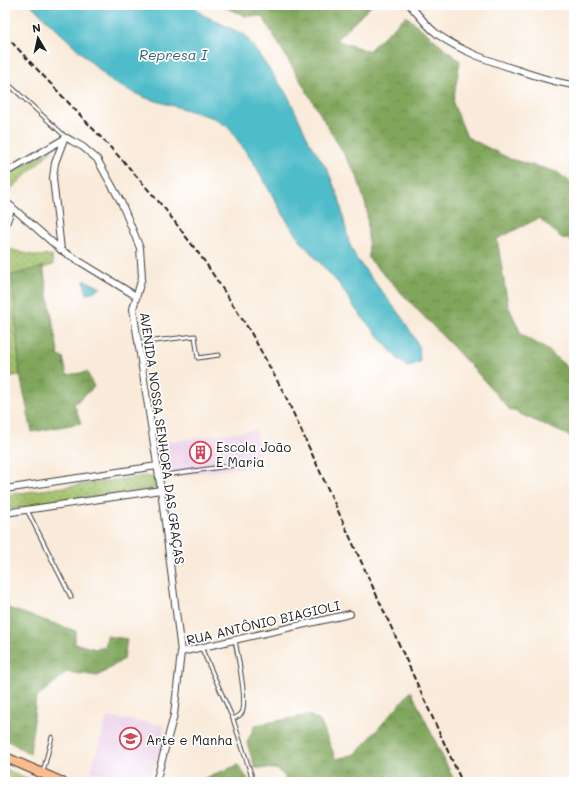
<svg xmlns="http://www.w3.org/2000/svg" width="579" height="787" font-family="Mali,sans-serif">
<defs>
<pattern id="grass-dots" width="8" height="8" patternUnits="userSpaceOnUse"><rect width="8" height="8" fill="#a0bf68"/><path d="M2 2h.1M6 6h.1" fill="none" stroke="#829a55" stroke-width="1.8" stroke-linecap="round"/></pattern>
<pattern id="forest-crowns" width="20" height="18" patternUnits="userSpaceOnUse"><rect width="20" height="18" fill="#80a65c"/><path d="M2 6a3 3 0 1 1 6 0M12 15a3 3 0 1 1 6 0" fill="none" stroke="#68864b"/></pattern>
</defs>
<rect width="100%" height="100%" fill="#fff"/>
<filter id="ink" filterUnits="userSpaceOnUse"><feTurbulence type="fractalNoise" baseFrequency=".025" numOctaves="2"/><feDisplacementMap in="SourceGraphic" scale="8" xChannelSelector="R" yChannelSelector="G"/><feConvolveMatrix kernelMatrix="1 2 1 2 8 2 1 2 1" color-interpolation-filters="sRGB"/></filter>
<filter id="wash" filterUnits="userSpaceOnUse"><feTurbulence type="fractalNoise" baseFrequency=".012" numOctaves="4" result="noise"/><feDisplacementMap in="SourceGraphic" scale="16" xChannelSelector="R" yChannelSelector="G"/><feGaussianBlur stdDeviation="0.9" result="paint"/><feColorMatrix in="noise" values="0 0 0 0 0 0 0 0 0 0 0 0 0 0 0 0 0 1.4 0 .05"/><feComposite in="paint" operator="in"/></filter>
<g filter="url(#wash)">
<rect width="100%" height="100%" fill="#f9ead9"/>
<!-- built -->
<g fill="#ecd1ea">
<polygon points="256,430 260,465 163,478 159,443"/>
<polygon points="107,717 165,725 159,754 147,782 106,782 91,770"/>
</g>
<!-- grass -->
<g fill="url(#grass-dots)" stroke="#5e6e42">
<polygon points="52,150 5,195 5,174"/>
<polygon points="5,248 36,256 52,255 53,265 12,275 20,375 5,377"/>
<polygon points="145,476 154,478 156,488 5,510 5,495"/>
<polygon points="5,769 37,782 5,782"/>
</g>
<!-- forest -->
<g fill="url(#forest-crowns)" stroke="#4e613c">
<polygon points="220,5 372,5 336,40 368,51 406,16 460,61 453,103 467,137 510,159 557,172 574,185 574,240 563,239 539,218 497,239 508,305 521,334 549,351 574,373 574,436 572,437 509,409 474,369 369,259 367,210 357,176 262,16 245,16"/>
<polygon points="43,267 59,357 63,357 67,375 87,372 94,387 74,404 81,423 32,432 20,375 12,275"/>
<polygon points="5,607 76,631 74,643 95,649 105,647 107,636 127,639 124,659 98,676 67,672 36,698 30,754 5,739"/>
<polygon points="411,691 455,782 285,782 285,777 277,769 255,768 247,743 255,725 309,715 320,721 336,759 356,754"/>
<polygon points="238,765 250,782 205,782 205,778"/>
</g>
<!-- water -->
<g fill="#4fbcc9" stroke="#366c72">
<polygon points="31,5 194,5 201,14 245,35 288,96 310,143 327,169 339,198 349,243 356,258 403,319 419,346 420,362 407,367 396,357 357,311 339,284 303,244 287,221 255,165 229,128 214,118 143,97 112,82"/>
<polygon points="85,280 101,288 87,294 84,283"/>
</g>
</g>
<g filter="url(#ink)">
<g fill="none" stroke-linecap="round" stroke-linejoin="round">
<defs>
<g id="lane">
<polyline points="5,81 67,138"/>
<polyline points="138,343 195,336 198,358 219,355"/>
<polyline points="158,476 257,462"/>
<polyline points="27,510 71,597"/>
<polyline points="201,647 233,719 252,777"/>
<path d="M 233,719 C 235,718 239,716 241,714 C 249,706 237,653 235,640"/>
<polyline points="43,772 52,737"/>
</g>
<g id="street">
<path d="M 410,5 C 418,15 427,26 437,34 C 463,53 496,63 527,73 C 542,78 558,83 574,85"/>
<polyline points="64,139 67,138 72,141 83,147 97,159 121,202 140,248 142,277 133,309 161,490 181,652 174,715 156,782"/>
<polyline points="5,172 16,167 64,139"/>
<polyline points="5,201 61,250 136,296"/>
<polyline points="5,227 12,207"/>
<polyline points="61,250 53,178 55,163 64,139"/>
<polyline points="5,489 157,466"/>
<polyline points="5,513 161,490"/>
<polyline points="181,652 350,614"/>
</g>
<polyline id="primary" points="5,757 62,782"/>
</defs>
<!-- lane casing -->
<use href="#lane" stroke="#3d3b38" stroke-width="5"/>
<!-- street casing -->
<use href="#street" stroke="#3d3b38" stroke-width="8"/>
<!-- primary casing -->
<use href="#primary" stroke="#3d3b38" stroke-width="11"/>
<!-- lane -->
<use href="#lane" stroke="#fff" stroke-width="3"/>
<!-- street -->
<use href="#street" stroke="#fff" stroke-width="6"/>
<!-- primary -->
<use href="#primary" stroke="#fbbb8d" stroke-width="9"/>
<!-- rail -->
<polyline stroke="#1c1c1c" stroke-width="2" stroke-dasharray="6 3" stroke-linecap="butt" points="5,35 125,163 165,209 205,262 250,331 285,395 462,782"/>
</g>
</g>
<!-- icons -->
<defs>
<symbol id="building-ring" viewBox="-11 -11 22 22"><circle r="9.5" fill="#fff" stroke="#d1495b" stroke-width="1.5"/><path d="M-4-6H4V6H1V3H-1V6H-4ZM-2.5-4.3h1.7v1.8h-1.7ZM.8-4.3h1.7v1.8H.8ZM-2.5-1h1.7V.8h-1.7ZM.8-1h1.7V.8H.8Z" fill="#d1495b"/></symbol>
<symbol id="school-ring" viewBox="-11 -11 22 22"><circle r="9.5" fill="#fff" stroke="#d1495b" stroke-width="1.5"/><path d="M0-5L7-2L0 1L-7-2ZM-4 1L0 2.5L4 1V4Q0 6-4 4Z" fill="#d1495b"/></symbol>
</defs>
<g fill-rule="evenodd">
<use href="#building-ring" x="188" y="440" width="25" height="25"/>
<use href="#school-ring" x="118" y="726" width="25" height="25"/>
</g>
<g text-anchor="middle" dominant-baseline="central" stroke-width="3.5" stroke-linejoin="round" paint-order="stroke">
<!-- street labels -->
<g font-size="13" fill="#1c1c1c" stroke="#fff">
<text transform="translate(163 438) rotate(82)">AVENIDA NOSSA SENHORA DAS GRAÇAS</text>
<text transform="translate(263 622) rotate(-13)">RUA ANTÔNIO BIAGIOLI</text>
</g>
<!-- poi labels -->
<g font-size="13" fill="#1c1c1c" stroke="#fff" text-anchor="start">
<text x="216" y="446">Escola João<tspan x="216" dy="15">E Maria</tspan></text>
<text x="146" y="739">Arte e Manha</text>
</g>
<!-- water labels -->
<g font-size="14" font-style="italic" fill="#33646a" stroke="#fff">
<text x="173" y="54">Represa I</text>
</g>
</g>
<!-- margin -->
<rect width="579" height="787" fill="none" stroke="#fff" stroke-width="20"/>
<!-- north arrow -->
<g transform="translate(38 38) rotate(351)" stroke="#ffffff" stroke-width="3" paint-order="stroke">
<path d="M0-3L7 15L0 10L-7 15Z" fill="#1c1c1c"/>
<text y="-6" font-size="11" font-weight="bold" text-anchor="middle" fill="#1c1c1c">N</text>
</g>
</svg>
